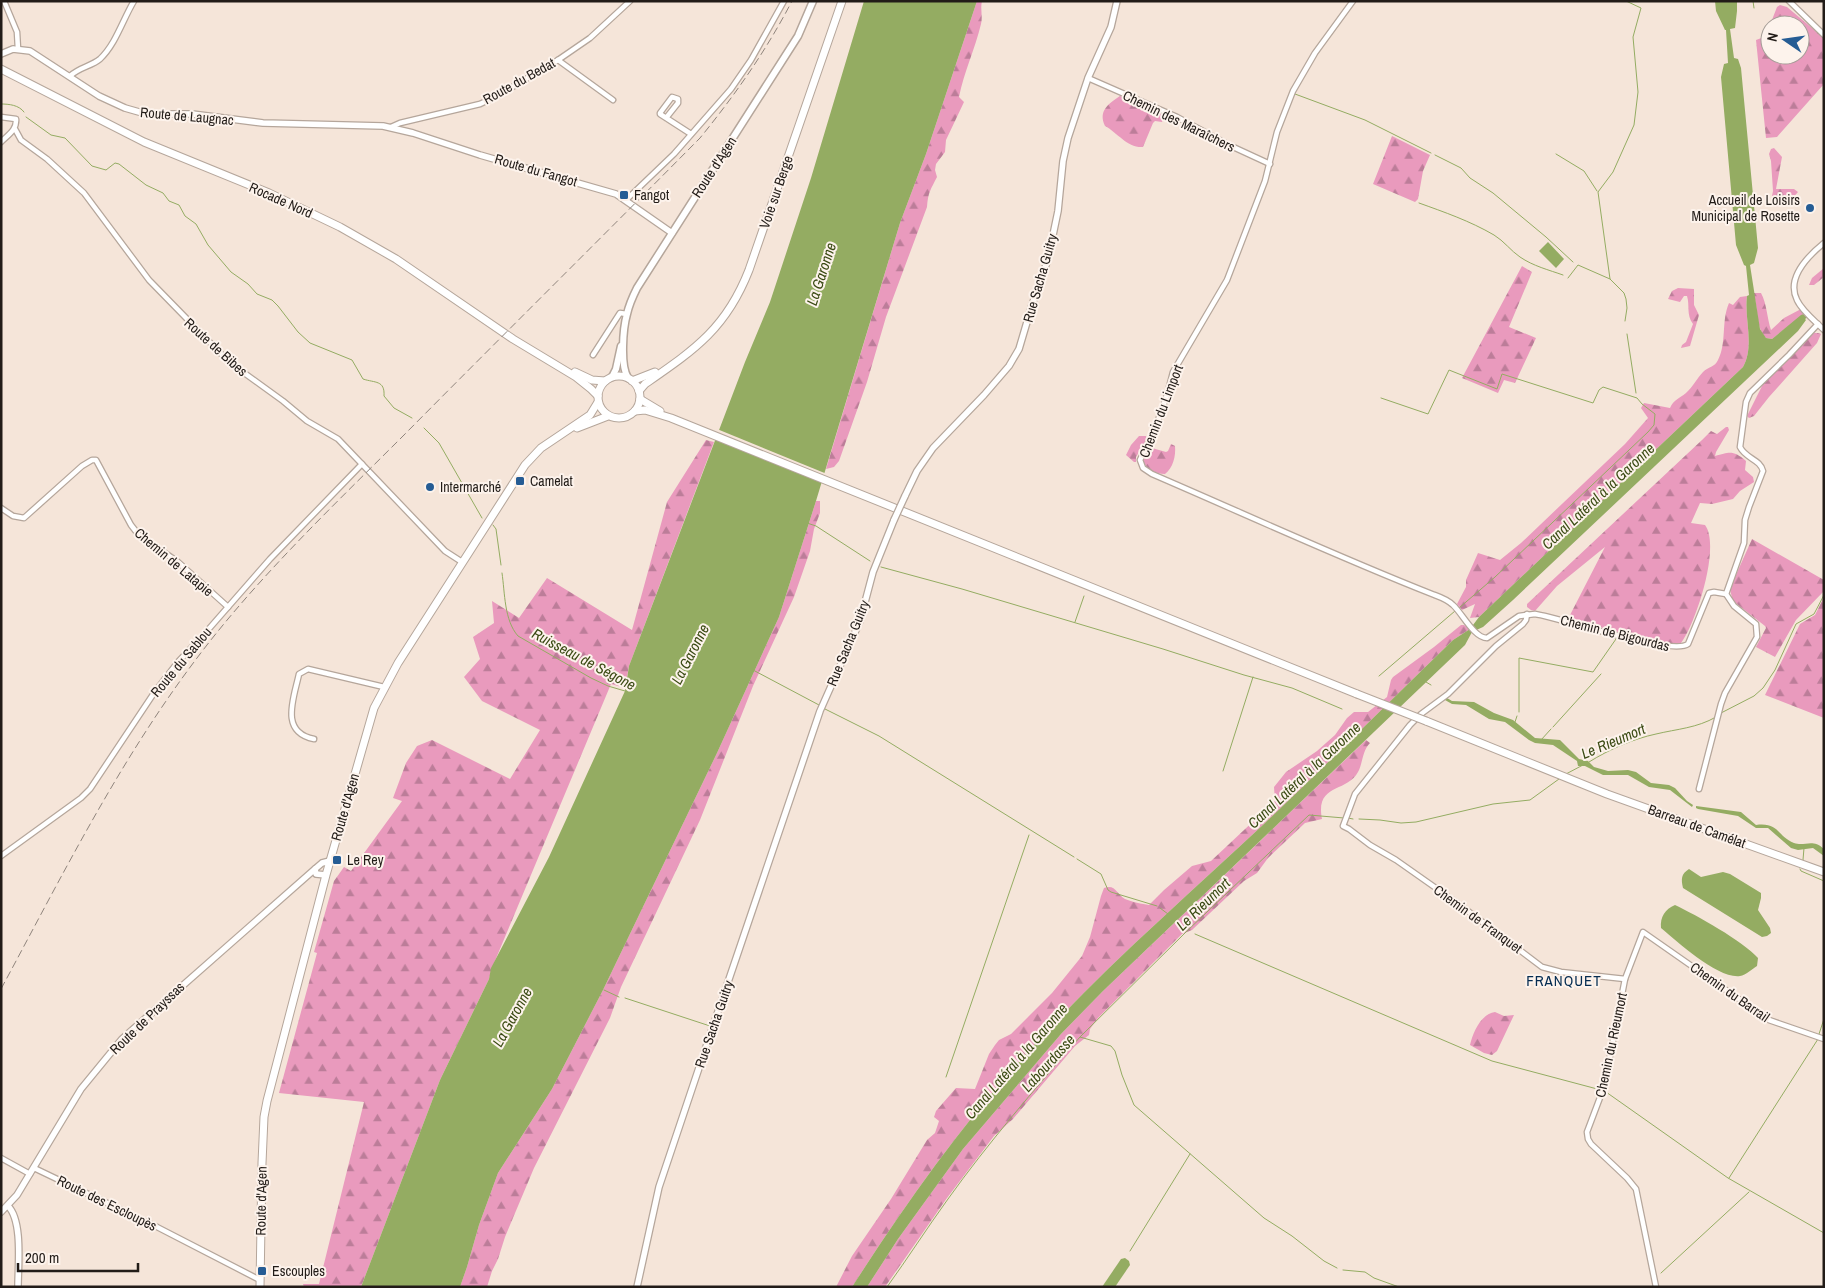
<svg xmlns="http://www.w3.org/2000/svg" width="1825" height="1288" font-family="'Archivo Narrow',sans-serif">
<defs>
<pattern id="forest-firs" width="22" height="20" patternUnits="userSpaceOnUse" patternTransform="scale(1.25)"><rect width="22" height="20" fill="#e99abd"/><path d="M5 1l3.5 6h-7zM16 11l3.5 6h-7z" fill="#bc7d99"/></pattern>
</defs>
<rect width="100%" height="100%" fill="#f5e5d9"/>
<!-- forest -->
<g fill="url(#forest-firs)">
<path d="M 977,1 L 982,1 C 980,9 983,16 981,24 C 975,49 964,72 959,97 L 964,102 L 946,140 L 945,152 L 936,164 L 935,170 L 937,177 C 931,189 928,192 927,207 L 886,317 L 867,382 L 839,461 L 834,467 L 826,469 L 900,223 L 926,154 Z"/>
<polygon points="1780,5 1787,7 1824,38 1824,84 1777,137 1766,138 1756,40 1764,37 1770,25 1770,55 1800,55 1800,25 1770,25 1777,7"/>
<path d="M 1120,96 L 1161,114 L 1164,117 L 1162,122 L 1155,121 L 1153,123 L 1143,147 C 1127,148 1118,133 1105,126 C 1098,111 1108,104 1120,96 Z"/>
<polygon points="1392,136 1430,155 1423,171 1418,199 1415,202 1373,184"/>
<path d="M 1774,148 L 1782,157 L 1776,189 L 1794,189 L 1798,192 C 1791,200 1785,208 1773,206 L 1771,201 L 1773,191 L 1771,161 L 1769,154 L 1771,149 Z"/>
<polygon points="1522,266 1532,272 1509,327 1536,338 1515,383 1504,380 1498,393 1462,378"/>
<polygon points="1824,268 1824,277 1814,285 1809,285 1812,278"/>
<path d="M 1678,288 L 1694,289 L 1694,305 L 1699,315 L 1690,346 L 1681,348 L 1682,345 L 1686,342 L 1693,324 C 1686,315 1690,305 1687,296 L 1684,296 L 1680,302 L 1668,299 L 1672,291 Z"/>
<path d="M 1753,293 L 1761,293 C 1767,304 1767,318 1771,330 L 1784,318 L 1801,309 L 1804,314 L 1772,339 L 1766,338 C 1755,327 1759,308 1753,293 Z"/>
<path d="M 1747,296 C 1744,320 1755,345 1743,367 L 1479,617 L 1470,618 L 1475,604 L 1462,610 L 1457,604 L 1466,587 L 1466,580 L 1478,553 L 1500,560 L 1521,543 L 1625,444 L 1648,418 L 1641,408 L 1644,403 L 1670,408 C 1674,399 1679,399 1686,393 C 1693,387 1697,378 1703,372 C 1708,367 1715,367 1718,360 C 1727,343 1721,321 1729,303 L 1733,305 L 1740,297 Z"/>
<polygon points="1814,333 1818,333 1821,334 1817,343 1769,397 1754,416 1749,418 1747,416 1763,384"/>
<path d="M 1726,427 L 1728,427 L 1729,430 L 1716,452 L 1715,456 C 1730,452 1733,450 1746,461 L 1745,470 L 1753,477 L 1754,482 L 1740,491 L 1733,499 L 1712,504 L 1700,503 L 1691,523 L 1705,525 C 1721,546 1696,623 1681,643 C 1664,651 1590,623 1569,617 L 1605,547 L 1557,586 L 1535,611 L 1531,610 L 1527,607 L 1527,604 L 1702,440 L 1711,431 L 1717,434 Z"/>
<polygon points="1139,436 1146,436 1147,439 1136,457 1136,462 1134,462 1126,455 1131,445"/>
<polygon points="706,440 714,442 629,666 625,688 611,684 492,968 489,979 440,1080 361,1287 304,1287 303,1284 319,1284 364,1102 279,1093 317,953 314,952 334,881 344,867 351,871 402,801 393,798 406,763 417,746 432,740 510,779 540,730 482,701 464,677 480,659 473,637 494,623 492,601 519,618 547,578 632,630 667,502"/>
<path d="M 1171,444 L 1175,446 C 1176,456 1173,468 1165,474 C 1156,474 1145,469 1143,460 L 1148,450 L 1152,448 L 1166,452 L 1168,451 Z"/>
<polygon points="816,501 820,501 820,513 814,529 810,551 794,597 753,686 700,820 621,987 610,1018 534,1168 505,1237 498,1259 492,1271 487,1287 460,1287 467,1267 479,1225 498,1173 552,1089 603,990 717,753 779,617"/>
<polygon points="1752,539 1824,580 1824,591 1796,620 1775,657 1756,647 1766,628 1765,626 1733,601 1730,590 1731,586"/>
<polygon points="1824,597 1824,718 1765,695 1800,624 1815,615"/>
<path d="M 1461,625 L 1464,625 L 1470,629 L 1453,640 C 1390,701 1328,763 1265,823 C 1184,899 1099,972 1025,1055 C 960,1127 904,1206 852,1287 L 836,1287 L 852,1256 L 891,1199 L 927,1140 L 935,1133 L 939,1121 L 934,1117 L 936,1111 L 956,1088 L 975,1089 L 989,1054 L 995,1045 L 999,1040 L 1011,1034 L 1052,993 L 1082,956 L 1090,937 L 1101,896 L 1104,888 C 1116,884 1116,894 1125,899 C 1132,902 1142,904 1149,905 L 1164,890 L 1192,866 L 1211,861 L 1275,801 L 1274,787 L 1286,772 L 1317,751 L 1335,735 L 1347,718 L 1354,712 L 1368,712 L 1387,697 L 1391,680 L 1393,677 L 1434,647 Z"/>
<path d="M 1366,740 L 1370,743 C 1362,751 1363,763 1358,772 C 1347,793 1315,783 1322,819 L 1305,823 L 1268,858 L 1257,873 L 1244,881 L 1192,930 L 1182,934 L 1098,1018 L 1090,1029 L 1089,1035 L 1075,1046 L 1013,1119 L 994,1136 L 947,1198 L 885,1287 L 867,1287 L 898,1239 L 963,1149 L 1061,1034 L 1103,991 Z"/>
<path d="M 1495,1012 L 1504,1016 L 1514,1015 L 1497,1051 L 1492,1055 L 1484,1053 L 1470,1045 C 1473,1032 1481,1014 1495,1012 Z"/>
</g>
<!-- water -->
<g fill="#94ac62">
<polygon points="864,1 977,1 926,154 900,223 816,501 779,617 717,753 603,990 552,1089 498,1173 479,1225 467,1267 460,1287 361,1287 440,1080 489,979 491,968 549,857 625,691 629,666 745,362 770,302 811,178"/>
<path d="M 1715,1 L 1737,1 L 1737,11 L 1735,28 L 1730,29 L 1734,58 L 1738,59 L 1741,68 L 1758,248 L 1754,263 L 1750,265 L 1760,329 L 1766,338 L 1772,339 L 1801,315 L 1804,314 L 1808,317 L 1805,319 L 1806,320 L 1798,331 L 1513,600 L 1483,627 L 1472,632 L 1465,645 L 1103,991 L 1061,1034 L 963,1149 L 898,1239 L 867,1287 L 852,1287 C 904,1206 960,1127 1025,1055 C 1099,972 1184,899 1265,823 C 1328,763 1390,701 1453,640 L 1470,629 L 1479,617 L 1743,367 C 1755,345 1744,320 1747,296 L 1749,295 L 1746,266 L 1744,265 L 1736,245 L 1721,77 L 1724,64 L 1728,63 L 1726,30 L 1725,30 L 1716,11 Z"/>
<polygon points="1548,242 1564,259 1556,268 1539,251"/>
<polygon points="1447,698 1452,701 1474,702 1494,713 1513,720 1535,738 1560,740 1579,759 1588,761 1594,767 1608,771 1628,770 1636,772 1651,783 1669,785 1675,788 1687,801 1693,805 1692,807 1670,790 1649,787 1628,775 1603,775 1585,766 1578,766 1577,761 1553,745 1535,743 1529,740 1505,722 1489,719 1466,705 1452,704 1445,700"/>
<path d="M 1696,806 L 1741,812 L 1756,825 C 1779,822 1777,836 1794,843 C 1805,847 1812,838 1824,849 L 1824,856 L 1813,848 L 1798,850 L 1791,848 L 1768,828 L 1756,828 L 1738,816 L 1698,809 L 1696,808 Z"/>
<path d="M 1689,869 L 1701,877 L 1723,872 L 1730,874 L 1761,893 L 1761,898 L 1758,910 L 1770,928 L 1771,933 L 1767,936 L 1762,937 L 1683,888 C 1681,879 1681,874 1689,869 Z"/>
<path d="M 1675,905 C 1696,915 1743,941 1758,958 L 1757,966 C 1752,969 1746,975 1740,976 C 1718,979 1678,942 1661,928 C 1660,917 1665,909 1675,905 Z"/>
<polygon points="1125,1258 1129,1261 1130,1265 1115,1287 1102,1287 1121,1259"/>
</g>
<!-- pier -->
<polygon fill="#f5e5d9" points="717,429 827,474 824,483 713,438"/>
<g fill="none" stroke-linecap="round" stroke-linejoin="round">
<!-- stream -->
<g stroke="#94ac62" stroke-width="1">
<polyline points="1753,1 1754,8"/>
<polyline points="1295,94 1365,120 1431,153"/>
<path d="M 1,104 C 9,104 19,105 24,112"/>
<path d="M 26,117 L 51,135 L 65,138 L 92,166 L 106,170 L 115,163 L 119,164 L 146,185 L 163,193 L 169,201 L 179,205 L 185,216 L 196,224 L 208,245 L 231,272 L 248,284 L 257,294 L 272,300 L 278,306 L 298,332 L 310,343 L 352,360 L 363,379 C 375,383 385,380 384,396 L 394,408 L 412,418"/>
<polyline points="1556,154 1584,171 1597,191"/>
<polyline points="1435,155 1461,168 1470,178 1493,193 1546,237 1573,262"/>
<path d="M 1419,203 C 1444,212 1470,221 1494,235 C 1504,241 1511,251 1520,257 C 1533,266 1549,270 1563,275"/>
<polyline points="1568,278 1578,265 1610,279"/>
<polyline points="1625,321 1627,308 1626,299 1624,293 1610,279 1598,192 1613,172 1634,125 1638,92 1633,37 1641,8 1626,1"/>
<polyline points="1627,334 1636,393"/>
<polyline points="1381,398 1428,414 1449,370 1497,389 1502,374 1593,403 1599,390 1603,387 1637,398 1642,404 1655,414 1654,425 1648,432 1495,577 1459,608"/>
<polyline points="424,428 439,443 482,518"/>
<polyline points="807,523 816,526 870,561"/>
<polyline points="493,525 496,529 501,565"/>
<polyline points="881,567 962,589 1163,649 1244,675 1292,688 1342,709"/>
<path d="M 502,573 C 505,593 504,620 518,636 L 591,678 L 608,686 L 625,691"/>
<polyline points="1075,622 1084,596"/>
<polyline points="753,670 819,705"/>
<polyline points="1379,676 1455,611"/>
<polyline points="1426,682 1431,685"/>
<polyline points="823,708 879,736 1074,857"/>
<polyline points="1519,712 1519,658 1593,672 1616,639"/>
<polyline points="1721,713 1754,696 1763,688 1775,670 1796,624 1814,614 1824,595"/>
<polyline points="1515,722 1517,716"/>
<polyline points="1553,727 1601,674"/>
<polyline points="1541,740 1551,729"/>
<path d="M 1589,762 C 1610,749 1633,739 1656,734 C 1677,729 1697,728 1716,717"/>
<polyline points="1223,771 1253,677"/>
<polyline points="1566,774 1583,765"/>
<polyline points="1348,818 1353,819"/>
<polyline points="1359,819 1380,820 1401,823 1416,822 1493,804 1530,800 1559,779"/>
<polyline points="1077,859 1101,874 1108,890 1111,892 1157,906"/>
<polyline points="1803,860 1804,848"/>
<polyline points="1800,869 1801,871 1824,881"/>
<polyline points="1160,908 1168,914"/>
<polyline points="1195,934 1492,1061 1601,1090"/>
<polyline points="604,990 619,997"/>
<polyline points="625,998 710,1026"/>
<polyline points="1819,1034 1824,1019"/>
<polyline points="1080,1037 1187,931 1309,815 1344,818"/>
<polyline points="946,1077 1029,835"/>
<polyline points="1606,1092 1728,1178 1824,1233"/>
<polyline points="1729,1178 1818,1039 1824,1041"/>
<polyline points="1130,1251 1190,1154"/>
<polyline points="1343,1270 1365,1272 1374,1278 1399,1287"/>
<polyline points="1661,1273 1749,1192"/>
<path d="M 887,1287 C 908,1258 927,1228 948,1199 C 988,1143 1034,1090 1080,1037 L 1111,1046 L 1115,1051 L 1122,1075 L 1134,1105 L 1264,1218 L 1292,1236 L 1324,1261 L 1337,1268"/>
</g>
<defs>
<g id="minor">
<polyline points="4,1 17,32 18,49"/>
<path d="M 1353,1 L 1315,53 L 1293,91 L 1277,132 L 1265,181 L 1227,280 L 1173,372 L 1167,395 L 1156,426 L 1140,460 L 1143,468 L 1152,474 C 1245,514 1338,557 1432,594 C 1440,597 1447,599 1453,605 C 1462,613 1474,638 1487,638 L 1519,616 L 1535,614 C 1561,618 1672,656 1688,644 L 1709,593 L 1714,592 L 1726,594"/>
<polyline points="1789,1 1824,35"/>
<polyline points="558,60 613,100"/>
<path d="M 70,76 C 80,67 92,66 100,59 C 116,44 123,19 134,1"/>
<polyline points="1088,78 1177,117 1231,146 1270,164"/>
<path d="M 1,117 L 16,119 C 17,130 8,135 1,142"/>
<polyline points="666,118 678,103 678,99 672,97 660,113 660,114 691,134"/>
<polyline points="391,127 400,123 480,104 499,95 558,60 590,38 630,1"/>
<polyline points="15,129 21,140 47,159 84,193 149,280 229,362 283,401 307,421 338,439 445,551 462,562"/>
<polyline points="626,200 674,154 731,89 751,60 784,1"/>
<path d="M 1824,243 C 1808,256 1786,278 1797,300 C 1802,311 1815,321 1824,330"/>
<polyline points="593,355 620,313 627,314"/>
<polyline points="1,508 13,516 24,518 82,466 92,460 96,460 131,525 138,534 149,542 178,562 228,607"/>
<polyline points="1527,614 1526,620 1523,624 1496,646 1448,694 1421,714 1410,725 1355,794 1343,826 1349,829 1370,845 1396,860 1460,905 1542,967 1561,972 1625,979"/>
<path d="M 314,739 C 279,732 294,698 299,674 L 308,669 L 384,687"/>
<path d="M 1699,789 L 1721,704 L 1725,693 L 1757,637 L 1756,624 L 1734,606 L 1726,594 L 1744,543 L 1745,520 L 1749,507 L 1763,471 C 1760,459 1746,459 1740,447 L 1746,402 L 1750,393 L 1789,355 L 1818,324"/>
<polyline points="1,856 81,798 90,789 154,693 178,662 207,631 270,559 362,464"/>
<polyline points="1,1158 30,1174"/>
<polyline points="34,1168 157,1227 260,1280"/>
<polyline points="1656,1287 1636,1189 1627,1178 1591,1144 1588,1139 1587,1132 1604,1087 1625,979 1643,932 1769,1020 1824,1039"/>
</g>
<g id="tertiary">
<polyline points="1,54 13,49 30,51 99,96 125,108 146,114 192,114 263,123 383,126 413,133 480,155 616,194 672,233"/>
<polyline points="905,496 917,471 933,448 984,395 1009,366 1019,349 1032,305 1048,259 1058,211 1063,161 1068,138 1088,78 1111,27 1117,1"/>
<polyline points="326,875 316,874 315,869 322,863 330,861"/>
<path d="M 8,1206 C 23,1221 18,1266 18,1287"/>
<polyline points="1,1212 17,1195 81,1089 122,1039 315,869"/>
<polyline points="637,1287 659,1187 707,1044 820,711 860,621 873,572 894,520"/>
</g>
<g id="secondary">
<polyline points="612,377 616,369 621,346"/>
<path d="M 628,378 C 620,366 623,328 627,314 C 629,305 633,296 637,288 L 798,36 L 813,1"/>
</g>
<g id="primary">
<polyline points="1,69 144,142 269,193 340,227 396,259 513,339 576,377 591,389 598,396"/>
<polyline points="575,372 592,380 605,381"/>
<circle cx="619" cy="397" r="21"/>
<polyline points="632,381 655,372"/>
<path d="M 639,391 L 645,384 C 694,350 726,329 749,270 L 842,1"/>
<polyline points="640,399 660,411"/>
<polyline points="635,411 645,410 671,418 1357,694"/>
<polyline points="577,428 608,416"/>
<polyline points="1426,721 1607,794 1824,872"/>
<polyline points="260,1287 262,1163 264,1117 267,1101 326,875 374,708 398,663 525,465 541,448 590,415 598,402"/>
</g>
</defs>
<!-- minor casing -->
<use href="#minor" stroke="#b5a69b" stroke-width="7"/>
<!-- tertiary casing -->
<use href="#tertiary" stroke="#b5a69b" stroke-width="8"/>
<!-- secondary casing -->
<use href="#secondary" stroke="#b5a69b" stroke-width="9"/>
<!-- primary casing -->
<use href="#primary" stroke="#b5a69b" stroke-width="9"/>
<!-- minor -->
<use href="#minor" stroke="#fff" stroke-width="4.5"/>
<!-- tertiary -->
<use href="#tertiary" stroke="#fff" stroke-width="5.5"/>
<!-- secondary -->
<use href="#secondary" stroke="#fff" stroke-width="6"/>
<!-- primary -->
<use href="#primary" stroke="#fff" stroke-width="7"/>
<!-- rail -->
<path stroke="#8f847c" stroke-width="1" stroke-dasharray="8 4" stroke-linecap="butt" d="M 1,989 C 62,876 119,761 197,658 C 258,577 333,506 405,434 C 503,335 602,237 700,138 C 735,95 766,51 792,1"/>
<defs>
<polyline id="tertiary-bridge" points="894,520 905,496"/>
<polyline id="primary-bridge" points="1357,694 1426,721"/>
</defs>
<!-- tertiary-bridge casing -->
<use href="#tertiary-bridge" stroke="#b5a69b" stroke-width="8" stroke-linecap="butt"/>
<!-- primary-bridge casing -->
<use href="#primary-bridge" stroke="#b5a69b" stroke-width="9" stroke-linecap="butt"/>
<!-- tertiary-bridge -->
<use href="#tertiary-bridge" stroke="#fff" stroke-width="5.5"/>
<!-- primary-bridge -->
<use href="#primary-bridge" stroke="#fff" stroke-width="7"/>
</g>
<!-- markers -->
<g fill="#255c94" stroke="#fdf3ec" stroke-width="2">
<rect x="619" y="190" width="10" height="10" rx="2.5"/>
<circle cx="1810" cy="208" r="5"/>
<rect x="515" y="476" width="10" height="10" rx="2.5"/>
<circle cx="430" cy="487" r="5"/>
<rect x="332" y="855" width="10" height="10" rx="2.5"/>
<rect x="257" y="1266" width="10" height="10" rx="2.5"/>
</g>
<g text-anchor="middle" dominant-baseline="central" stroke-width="4" stroke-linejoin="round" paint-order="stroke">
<!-- street labels -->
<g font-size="14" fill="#221c18" stroke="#fdf3ec">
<text transform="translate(519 81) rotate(-29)">Route du Bedat</text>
<text transform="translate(187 116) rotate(5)">Route de Laugnac</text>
<text transform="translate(1179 121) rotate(26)">Chemin des Maraîchers</text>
<text transform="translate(714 167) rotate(-57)">Route d'Agen</text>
<text transform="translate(536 170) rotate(16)">Route du Fangot</text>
<text transform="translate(776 192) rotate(-71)">Voie sur Berge</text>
<text transform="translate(281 200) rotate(24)">Rocade Nord</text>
<text transform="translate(1040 278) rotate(-74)">Rue Sacha Guitry</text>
<text transform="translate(216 347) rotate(42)">Route de Bibes</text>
<text transform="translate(1161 411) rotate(-69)">Chemin du Limport</text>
<text transform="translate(174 562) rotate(40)">Chemin de Latapie</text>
<text transform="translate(1615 633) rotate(14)">Chemin de Bigourdas</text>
<text transform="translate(848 643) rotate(-68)">Rue Sacha Guitry</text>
<text transform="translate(181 662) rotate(-50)">Route du Sablou</text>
<text transform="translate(345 807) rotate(-74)">Route d'Agen</text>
<text transform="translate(1697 826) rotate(20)">Barreau de Camélat</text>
<text transform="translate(1478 919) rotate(36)">Chemin de Franquet</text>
<text transform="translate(1730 992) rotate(35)">Chemin du Barrail</text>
<text transform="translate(147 1018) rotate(-44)">Route de Prayssas</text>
<text transform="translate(714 1024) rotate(-71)">Rue Sacha Guitry</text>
<text transform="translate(1611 1045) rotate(-78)">Chemin du Rieumort</text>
<text transform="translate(261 1201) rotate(-89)">Route d'Agen</text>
<text transform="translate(107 1203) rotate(26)">Route des Escloupès</text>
</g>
<!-- poi labels -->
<g font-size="14" fill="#221c18" stroke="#fdf3ec" text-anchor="start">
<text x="634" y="195">Fangot</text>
<text x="1800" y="200" text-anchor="end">Accueil de Loisirs<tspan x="1800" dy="16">Municipal de Rosette</tspan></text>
<text x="530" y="481">Camelat</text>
<text x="440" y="487">Intermarché</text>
<text x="347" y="860">Le Rey</text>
<text x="272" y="1271">Escouples</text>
</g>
<!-- water labels -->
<g font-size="15" font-style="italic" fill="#3a4a13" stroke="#fdf3ec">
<text transform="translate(821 274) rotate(-72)">La Garonne</text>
<text transform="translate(1598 496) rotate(-43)">Canal Latéral à la Garonne</text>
<text transform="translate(690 654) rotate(-63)">La Garonne</text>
<text transform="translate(584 659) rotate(28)">Ruisseau de Ségone</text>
<text transform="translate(1613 741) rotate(-23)">Le Rieumort</text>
<text transform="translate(1304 775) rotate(-43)">Canal Latéral à la Garonne</text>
<text transform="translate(1203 904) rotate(-44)">Le Rieumort</text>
<text transform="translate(512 1017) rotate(-61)">La Garonne</text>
<text transform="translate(1016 1061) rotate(-49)">Canal Latéral à la Garonne</text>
<text transform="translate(1048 1063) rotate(-48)">Labourdasse</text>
</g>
<!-- neighbourhood labels -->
<g font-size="15" letter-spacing="1" fill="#052c51" stroke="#fdf3ec">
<text x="1564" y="980">FRANQUET</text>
</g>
</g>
<!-- border -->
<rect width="1825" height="1288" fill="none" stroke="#221c18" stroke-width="5"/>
<!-- north arrow -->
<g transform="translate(1785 40) rotate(283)"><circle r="24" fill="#fdf3ec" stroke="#a59d97"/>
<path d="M0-4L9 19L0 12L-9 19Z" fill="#255c94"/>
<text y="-8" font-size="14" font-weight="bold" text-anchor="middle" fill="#221c18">N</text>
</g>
<!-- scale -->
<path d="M18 1263v8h120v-8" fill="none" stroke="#221c18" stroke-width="2.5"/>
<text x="25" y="1263" font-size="15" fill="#221c18" stroke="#fdf3ec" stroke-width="4" paint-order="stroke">200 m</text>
</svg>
